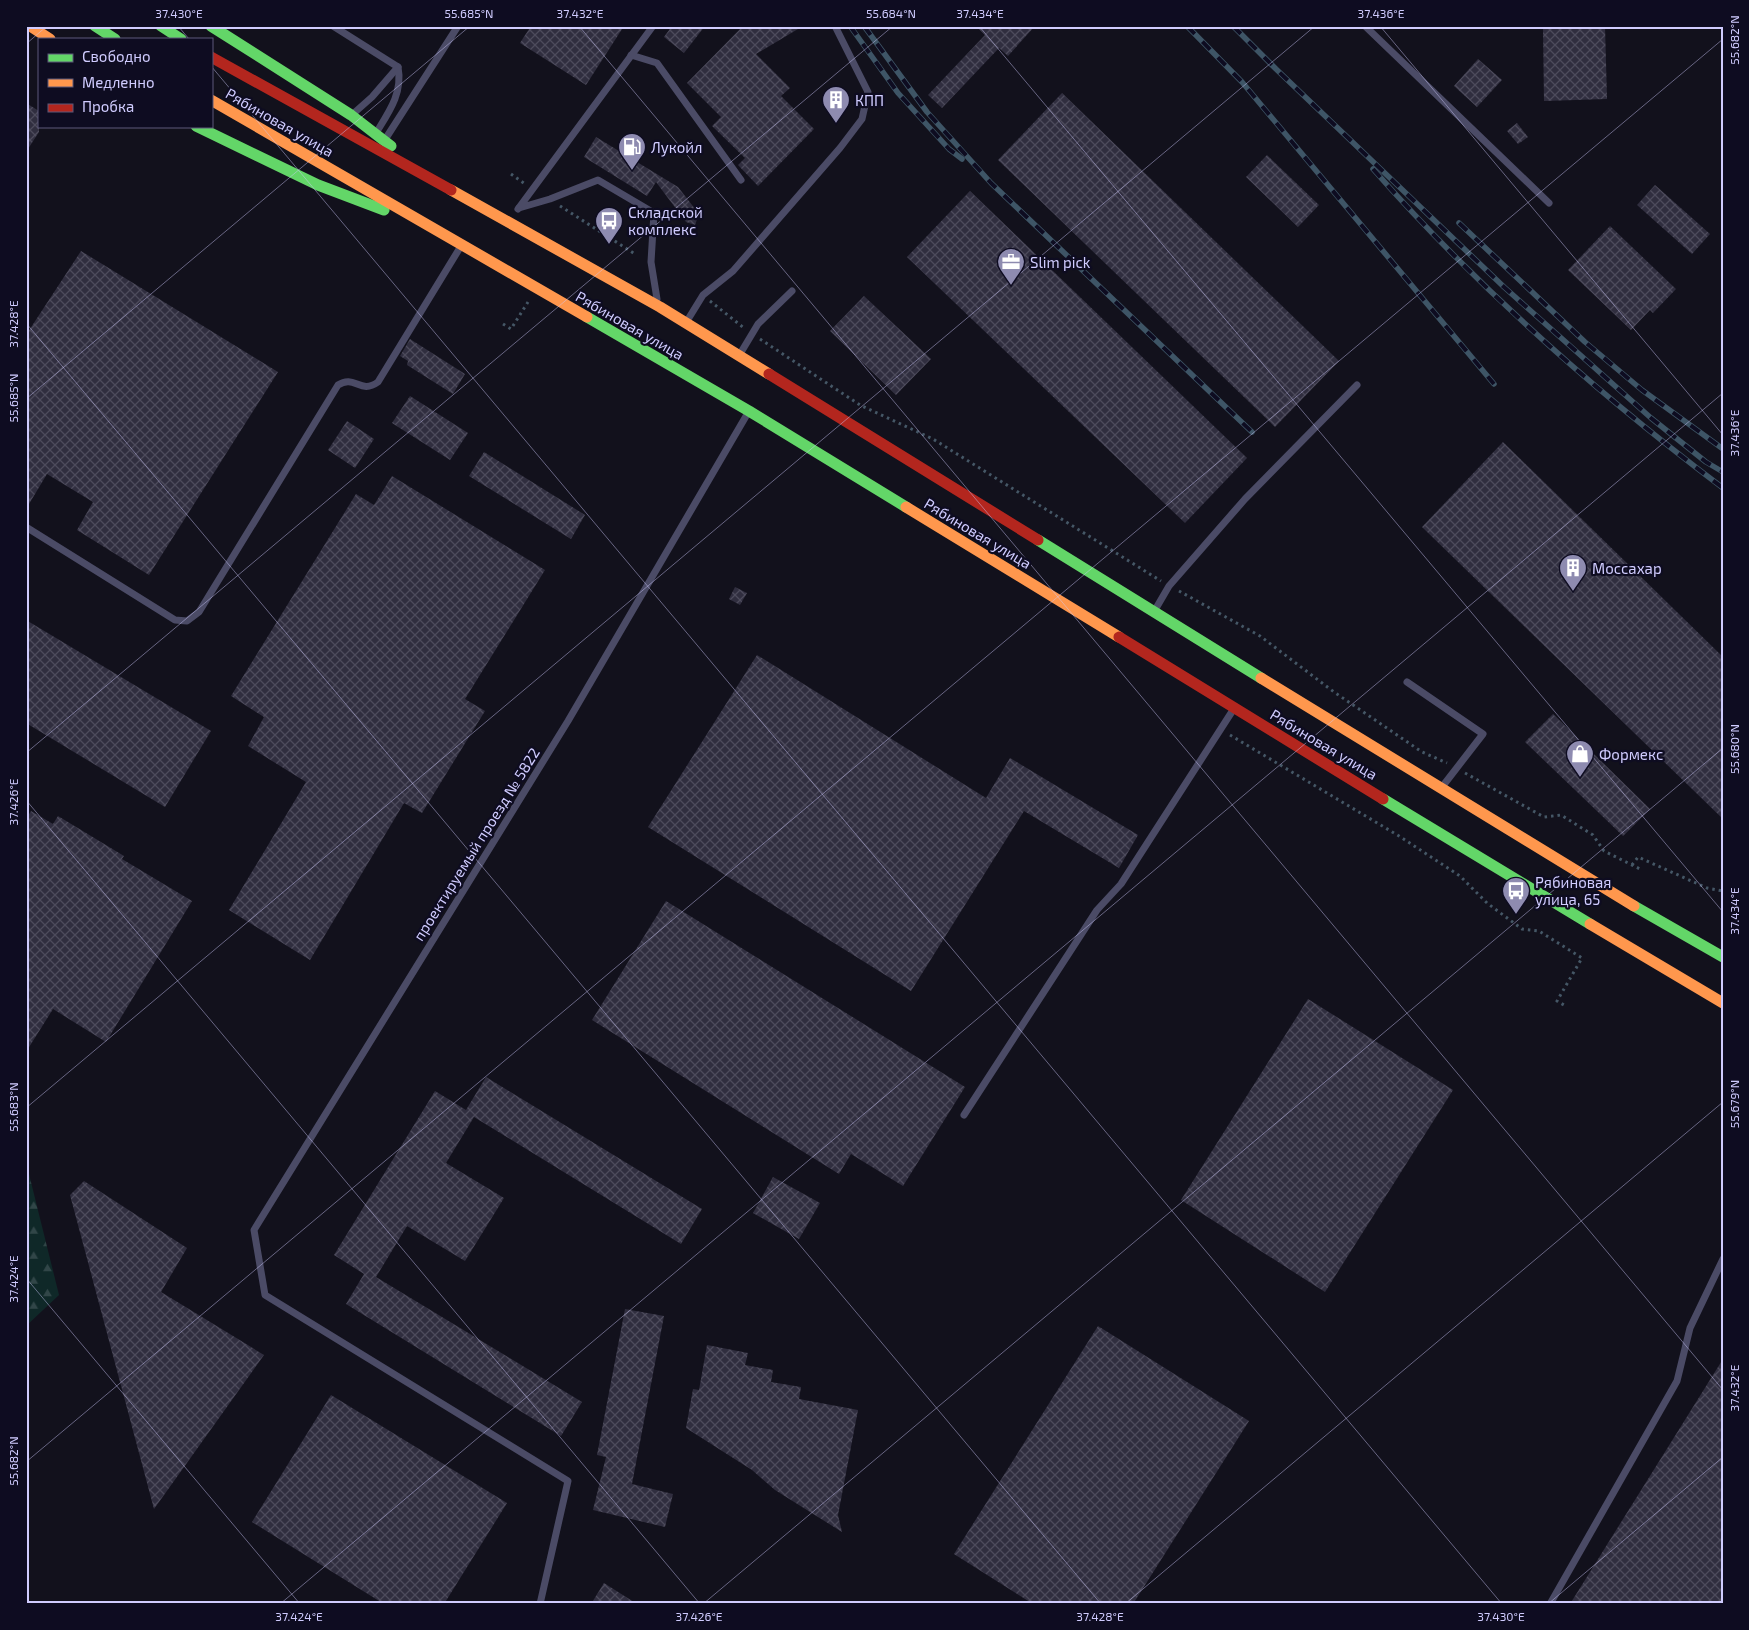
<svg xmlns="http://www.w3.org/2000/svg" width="1749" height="1630" font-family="'Exo 2',sans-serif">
<defs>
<pattern id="forest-firs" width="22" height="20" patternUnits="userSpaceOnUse" patternTransform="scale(1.25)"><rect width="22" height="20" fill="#0f2828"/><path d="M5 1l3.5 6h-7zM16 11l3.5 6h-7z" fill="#314648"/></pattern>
<pattern id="building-cross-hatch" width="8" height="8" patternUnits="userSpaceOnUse" patternTransform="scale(1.25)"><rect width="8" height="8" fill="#302e3f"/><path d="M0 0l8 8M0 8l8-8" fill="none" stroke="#4d4b5c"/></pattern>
</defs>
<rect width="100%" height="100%" fill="#12111c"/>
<!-- forest -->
<polygon fill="url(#forest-firs)" points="26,1162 59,1295 26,1326"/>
<!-- building -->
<g fill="url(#building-cross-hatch)">
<polygon points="531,26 624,26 586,85 520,43"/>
<polygon points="672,26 705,26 684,53 664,37"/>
<polygon points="743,26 803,26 756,54 790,88 781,96 814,129 758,186 738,165 745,158 712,126 721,117 687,83"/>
<polygon points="976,26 1035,26 1008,56 999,48 942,108 928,95 985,35"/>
<polygon points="1543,26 1605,26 1607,99 1544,101"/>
<polygon points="1478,59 1502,80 1477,107 1454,86"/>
<polygon points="1062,93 1339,361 1275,427 998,160"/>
<polygon points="26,103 39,111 39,132 26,152"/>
<polygon points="1517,123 1528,137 1518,144 1507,131"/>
<polygon points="596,137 678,187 699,214 695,225 686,222 656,182 647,196 584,157"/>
<polygon points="1267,155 1319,205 1298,227 1246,177"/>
<polygon points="1655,185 1710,234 1692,254 1637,205"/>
<polygon points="970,191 1247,458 1185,523 907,257"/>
<polygon points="1610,226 1676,289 1653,313 1650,310 1631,330 1568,270"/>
<polygon points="81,251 278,372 149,575 77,530 93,502 47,474 26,509 26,335"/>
<polygon points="864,296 931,359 896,395 830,331"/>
<polygon points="410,339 465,374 453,394 407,365 408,361 400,356"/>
<polygon points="410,396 468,433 450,460 392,423"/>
<polygon points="347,421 374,439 355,468 328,450"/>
<polygon points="1503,442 1723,657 1723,819 1422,527"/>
<polygon points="484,452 585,515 571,539 469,476"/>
<polygon points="392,476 545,570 465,699 485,711 422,813 404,803 310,960 229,910 306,782 248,746 264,717 231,696 356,494 374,505"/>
<polygon points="735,587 747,593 740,605 729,599"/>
<polygon points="26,620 211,731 165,807 26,723"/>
<polygon points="757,655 986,798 1010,758 1138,835 1119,868 1024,811 911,991 648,827"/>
<polygon points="1553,714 1650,809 1623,836 1525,742"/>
<polygon points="31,811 53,824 58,816 124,856 122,859 192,901 106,1042 53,1009 26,1052 26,819"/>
<polygon points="666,901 965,1087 903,1186 851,1154 839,1174 592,1020"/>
<polygon points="1308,999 1453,1090 1325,1292 1181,1200"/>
<polygon points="486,1077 702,1209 681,1244 474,1117 446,1163 504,1198 465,1261 407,1226 376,1277 582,1402 561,1436 346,1304 364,1274 334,1255 435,1091 466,1110"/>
<polygon points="773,1177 820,1203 799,1239 753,1213"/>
<polygon points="84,1181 187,1248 161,1292 264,1355 154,1509 70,1195"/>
<polygon points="625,1309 664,1316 632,1484 673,1494 665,1527 593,1510 606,1457 597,1455"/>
<polygon points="1098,1326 1249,1421 1133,1604 1033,1604 954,1554"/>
<polygon points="707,1345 748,1353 745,1365 773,1370 771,1382 801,1387 799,1399 858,1410 838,1515 842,1532 775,1490 752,1470 686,1428 693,1389 699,1390"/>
<polygon points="1723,1359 1723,1604 1570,1604"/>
<polygon points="331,1395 507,1503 444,1604 384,1604 252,1522"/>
<polygon points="604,1583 637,1604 591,1604"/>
</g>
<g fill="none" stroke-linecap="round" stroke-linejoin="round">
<!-- path -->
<g stroke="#455766" stroke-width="3" stroke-dasharray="2.5 4" stroke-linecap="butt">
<polyline points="511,174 525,184"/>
<polyline points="560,206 635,254"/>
<polyline points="710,301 744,328"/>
<polyline points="503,324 511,329 528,302"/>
<polyline points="760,339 860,405 933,439 1161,581"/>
<polyline points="1179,591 1260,636 1334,692 1422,752 1447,763"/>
<polyline points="1230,735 1399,836 1460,876 1487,903 1522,929 1539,931 1582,958 1557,1001 1564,1005"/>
<polyline points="1465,773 1544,817 1561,815 1593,835 1604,851 1642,870"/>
<polyline points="1632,865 1638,857 1707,888 1723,891"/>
</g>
<!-- lane -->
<g stroke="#4b4b66" stroke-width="7">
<path d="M 333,26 L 398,67 C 403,93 389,112 376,133"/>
<polyline points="1365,26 1549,203"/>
<polyline points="631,55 657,63 741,180"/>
<polyline points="354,113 372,97 398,67"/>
<polyline points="386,138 458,26"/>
<polyline points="519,208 550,199 598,180 654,213 651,262 657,299"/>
<polyline points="518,209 653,26"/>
<polyline points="687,321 703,295 733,271 840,148 862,119 868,92 835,26"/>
<polyline points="740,354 758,324 792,291"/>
<path d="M 26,527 L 175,620 L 187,621 L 199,612 L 338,385 C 355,374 360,395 378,382 L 461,246"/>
<polyline points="1155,610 1169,586 1245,499 1357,385"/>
<polyline points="1407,682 1483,734 1442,787"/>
<polyline points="964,1115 1097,910 1121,884 1233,710"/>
<polyline points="540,1604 568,1481 265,1295 254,1230 568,721 749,411"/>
<polyline points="1550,1604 1677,1381 1690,1328 1723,1259"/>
</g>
<!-- fast -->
<g stroke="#63d668" stroke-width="11">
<polyline points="95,26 115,39"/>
<polyline points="161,26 181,39"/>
<polyline points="211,26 351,115 391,146"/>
<polyline points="196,126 318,185 384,210"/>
<polyline points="587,317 749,411 906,507"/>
<polyline points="1038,540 1261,678"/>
<polyline points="1383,799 1590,924"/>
<polyline points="1634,906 1723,957"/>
</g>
<!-- slow -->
<g stroke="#ff974d" stroke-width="11">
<polyline points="30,26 50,39"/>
<polyline points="211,100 587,317"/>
<polyline points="451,190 660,307 769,374"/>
<polyline points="906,507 1119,637"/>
<polyline points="1261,678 1634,906"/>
<polyline points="1590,924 1723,1003"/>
</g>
<!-- jam -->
<g stroke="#b3261e" stroke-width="11">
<polyline points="211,57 451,190"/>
<polyline points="769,374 1038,540"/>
<polyline points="1119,637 1383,799"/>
</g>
<defs>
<g id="rail">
<polyline points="850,26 898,93 949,149 962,159"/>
<polyline points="864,26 927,112 991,183 1252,432"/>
<polyline points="1187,26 1242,82 1494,384"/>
<polyline points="1233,26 1276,69 1504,287 1651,418 1706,462 1723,472"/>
<path d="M 1373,169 C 1477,287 1597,393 1723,488"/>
<polyline points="1459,223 1585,342 1642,390 1723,449"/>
</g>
</defs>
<!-- rail casing -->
<use href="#rail" stroke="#3e5566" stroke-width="5.5"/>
<!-- rail -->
<use href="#rail" stroke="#0e0c21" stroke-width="4" stroke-dasharray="11" stroke-linecap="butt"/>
</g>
<!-- ticks -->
<path fill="none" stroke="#d0ccff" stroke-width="1" stroke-opacity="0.45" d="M 178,26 L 189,39M 579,26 L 1723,1390M 979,26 L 1723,912M 1380,26 L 1723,435M 26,44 L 47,26M 211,66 L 1502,1604M 26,323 L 1101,1604M 26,399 L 470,26M 26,753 L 893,26M 26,800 L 700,1604M 26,1108 L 1315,26M 26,1278 L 300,1604M 26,1462 L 1723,39M 280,1604 L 1723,393M 703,1604 L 1723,748M 1125,1604 L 1723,1102M 1548,1604 L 1723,1457"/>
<!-- icons -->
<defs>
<symbol id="building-pin" viewBox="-11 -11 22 30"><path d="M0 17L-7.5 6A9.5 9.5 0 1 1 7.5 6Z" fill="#8e8bb0" stroke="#0e0c21"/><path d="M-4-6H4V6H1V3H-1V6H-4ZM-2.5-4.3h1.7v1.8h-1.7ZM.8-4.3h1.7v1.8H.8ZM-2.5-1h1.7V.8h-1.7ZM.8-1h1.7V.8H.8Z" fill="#fff"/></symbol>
<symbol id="fuel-pin" viewBox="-11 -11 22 30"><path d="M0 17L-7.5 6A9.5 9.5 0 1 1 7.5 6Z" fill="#8e8bb0" stroke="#0e0c21"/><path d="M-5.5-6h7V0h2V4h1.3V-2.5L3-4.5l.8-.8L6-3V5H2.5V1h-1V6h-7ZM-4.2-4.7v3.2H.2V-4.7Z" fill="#fff"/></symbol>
<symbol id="bus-pin" viewBox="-11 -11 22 30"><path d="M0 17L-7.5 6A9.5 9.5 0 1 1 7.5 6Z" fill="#8e8bb0" stroke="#0e0c21"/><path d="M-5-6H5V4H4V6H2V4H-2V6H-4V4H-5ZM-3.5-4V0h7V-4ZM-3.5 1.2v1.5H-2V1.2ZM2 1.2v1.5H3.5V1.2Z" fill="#fff"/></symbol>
<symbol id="office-pin" viewBox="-11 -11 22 30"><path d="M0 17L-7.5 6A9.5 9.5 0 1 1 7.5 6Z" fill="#8e8bb0" stroke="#0e0c21"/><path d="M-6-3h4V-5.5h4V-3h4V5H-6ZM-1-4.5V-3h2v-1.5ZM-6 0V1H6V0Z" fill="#fff"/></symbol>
<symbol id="shop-pin" viewBox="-11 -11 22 30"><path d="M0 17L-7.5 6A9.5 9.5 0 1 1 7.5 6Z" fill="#8e8bb0" stroke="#0e0c21"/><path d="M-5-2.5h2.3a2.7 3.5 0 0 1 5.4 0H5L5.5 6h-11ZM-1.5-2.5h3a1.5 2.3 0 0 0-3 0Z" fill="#fff"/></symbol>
</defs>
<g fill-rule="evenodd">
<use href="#building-pin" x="820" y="84" width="32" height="43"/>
<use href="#fuel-pin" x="616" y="131" width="32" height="43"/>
<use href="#bus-pin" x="593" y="205" width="32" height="43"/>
<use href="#office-pin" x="995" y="246" width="32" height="43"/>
<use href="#building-pin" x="1557" y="552" width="32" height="43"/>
<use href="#shop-pin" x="1564" y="738" width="32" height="43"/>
<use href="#bus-pin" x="1500" y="875" width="32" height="43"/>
</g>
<g text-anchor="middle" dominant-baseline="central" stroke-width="4.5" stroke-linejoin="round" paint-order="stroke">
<!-- poi labels -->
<g font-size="15" fill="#d0ccff" stroke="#0e0c21" text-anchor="start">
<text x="855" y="100">КПП</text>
<text x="651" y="147">Лукойл</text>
<text x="628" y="212">Складской<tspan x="628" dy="17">комплекс</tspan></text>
<text x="1030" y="262">Slim pick</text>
<text x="1592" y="568">Моссахар</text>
<text x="1599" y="754">Формекс</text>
<text x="1535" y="882">Рябиновая<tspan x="1535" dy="17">улица, 65</tspan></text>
</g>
<!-- street labels -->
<g font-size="15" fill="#d0ccff" stroke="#0e0c21">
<text transform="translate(280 122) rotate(30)">Рябиновая улица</text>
<text transform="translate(630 325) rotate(30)">Рябиновая улица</text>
<text transform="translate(978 533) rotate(31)">Рябиновая улица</text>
<text transform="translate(1324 744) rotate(31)">Рябиновая улица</text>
<text transform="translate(476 844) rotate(-58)">проектируемый проезд № 5822</text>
</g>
</g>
<!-- border -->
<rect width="1749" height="1630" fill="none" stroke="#0e0c21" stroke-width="55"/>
<!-- legend -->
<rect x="38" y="38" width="175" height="90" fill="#0e0c21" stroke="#5c597a"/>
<rect x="48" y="54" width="25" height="8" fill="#63d668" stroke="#5c597a"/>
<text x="82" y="62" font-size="15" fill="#d0ccff">Свободно</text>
<rect x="48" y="79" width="25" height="8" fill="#ff974d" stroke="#5c597a"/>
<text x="82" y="88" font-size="15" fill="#d0ccff">Медленно</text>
<rect x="48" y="104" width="25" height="8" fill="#b3261e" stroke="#5c597a"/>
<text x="82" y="112" font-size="15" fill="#d0ccff">Пробка</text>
<rect x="28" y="28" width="1694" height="1574" fill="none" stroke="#d0ccff" stroke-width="2"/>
<g font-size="12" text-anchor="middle" fill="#d0ccff">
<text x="179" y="18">37.430°E</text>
<text x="469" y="18">55.685°N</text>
<text x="580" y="18">37.432°E</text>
<text x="891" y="18">55.684°N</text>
<text x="980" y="18">37.434°E</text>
<text x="1381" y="18">37.436°E</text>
<text transform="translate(1735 40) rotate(-90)" y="4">55.682°N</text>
<text transform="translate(14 324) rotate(-90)" y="4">37.428°E</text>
<text transform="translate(14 398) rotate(-90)" y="4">55.685°N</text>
<text transform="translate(1735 433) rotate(-90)" y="4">37.436°E</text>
<text transform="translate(1735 749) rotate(-90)" y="4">55.680°N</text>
<text transform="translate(14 802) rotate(-90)" y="4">37.426°E</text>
<text transform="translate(1735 911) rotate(-90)" y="4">37.434°E</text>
<text transform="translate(1735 1104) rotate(-90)" y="4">55.679°N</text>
<text transform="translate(14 1107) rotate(-90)" y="4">55.683°N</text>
<text transform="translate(14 1279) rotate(-90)" y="4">37.424°E</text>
<text transform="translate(1735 1388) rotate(-90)" y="4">37.432°E</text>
<text transform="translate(14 1461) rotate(-90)" y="4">55.682°N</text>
<text x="299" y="1621">37.424°E</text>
<text x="699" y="1621">37.426°E</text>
<text x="1100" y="1621">37.428°E</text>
<text x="1501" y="1621">37.430°E</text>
</g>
</svg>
